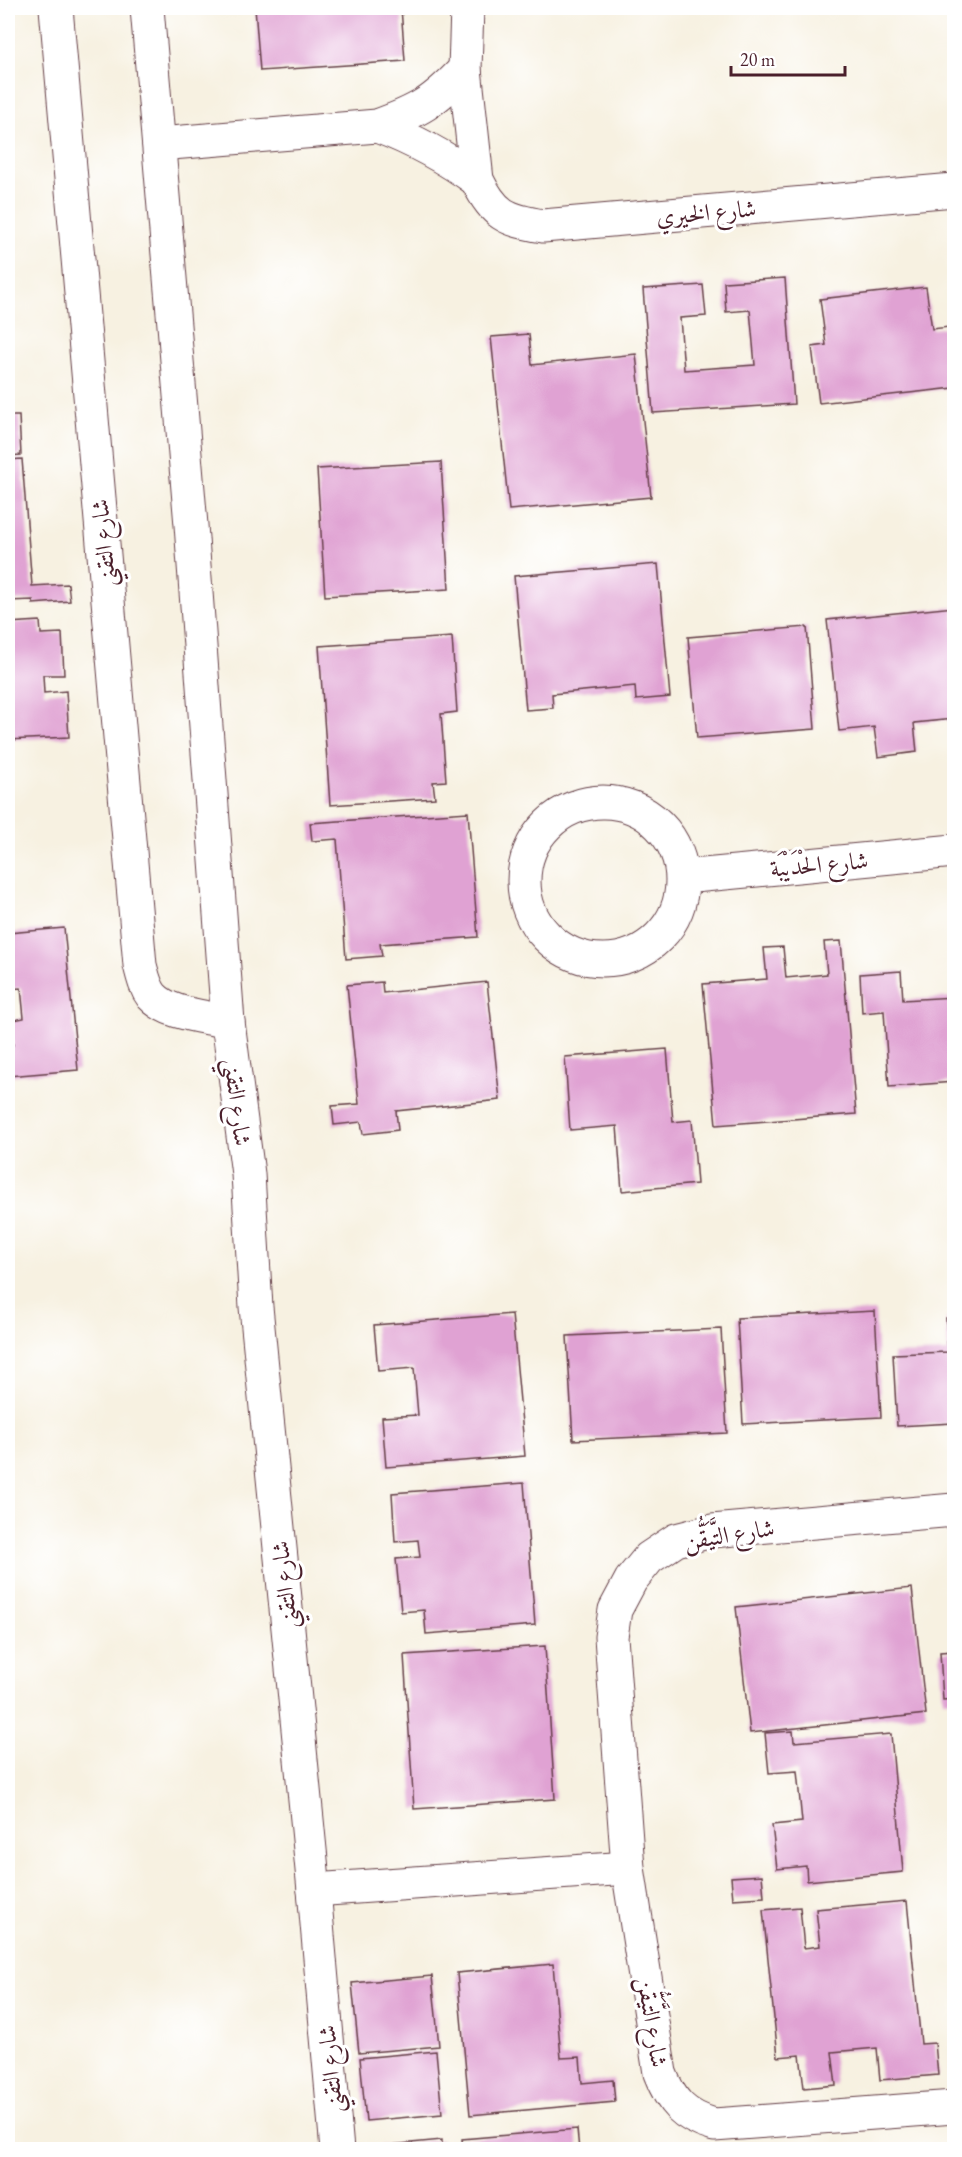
<svg xmlns="http://www.w3.org/2000/svg" width="962" height="2157" font-family="'EB Garamond',Amiri,serif">
<rect width="100%" height="100%" fill="#fff"/>
<filter id="ink" filterUnits="userSpaceOnUse"><feTurbulence type="fractalNoise" baseFrequency=".0167" numOctaves="2"/><feDisplacementMap in="SourceGraphic" scale="12" xChannelSelector="R" yChannelSelector="G"/><feConvolveMatrix kernelMatrix="1 2 1 2 8 2 1 2 1" color-interpolation-filters="sRGB"/></filter>
<filter id="wash" filterUnits="userSpaceOnUse"><feTurbulence type="fractalNoise" baseFrequency=".008" numOctaves="4" result="noise"/><feDisplacementMap in="SourceGraphic" scale="24" xChannelSelector="R" yChannelSelector="G"/><feGaussianBlur stdDeviation="1.35" result="paint"/><feColorMatrix in="noise" values="0 0 0 0 0 0 0 0 0 0 0 0 0 0 0 0 0 1.4 0 .05"/><feComposite in="paint" operator="in"/></filter>
<g filter="url(#wash)">
<rect width="100%" height="100%" fill="#f7f1e1"/>
<g id="blocks">
<!-- building -->
<g fill="#e0a2d3">
<polygon points="255,8 401,8 405,61 260,71"/>
<polygon points="785,278 794,404 653,413 643,289 703,285 706,316 680,318 684,370 755,365 750,310 726,312 724,282"/>
<polygon points="926,287 932,329 949,327 954,388 819,403 812,347 826,345 820,299"/>
<polygon points="529,334 532,365 636,354 651,497 509,510 491,337"/>
<polygon points="8,356 9,356 10,374 8,374"/>
<polygon points="8,416 19,416 21,455 8,456"/>
<polygon points="22,459 32,586 68,584 70,601 33,604 33,600 8,601 8,460"/>
<polygon points="441,462 449,589 325,596 317,469"/>
<polygon points="658,564 670,697 636,700 635,686 552,694 553,708 526,710 514,576"/>
<polygon points="954,607 954,719 914,723 917,752 878,757 874,727 839,731 827,620"/>
<polygon points="40,621 41,634 62,633 64,675 43,675 44,693 66,691 69,737 8,740 8,623"/>
<polygon points="807,627 815,729 697,738 688,637"/>
<polygon points="452,637 457,712 441,714 446,781 433,782 435,798 330,805 319,646"/>
<polygon points="468,812 478,937 380,944 382,956 346,959 337,839 312,841 310,823"/>
<polygon points="64,928 78,1070 8,1076 8,1046 13,1045 9,1021 24,1018 21,988 8,989 8,933"/>
<polygon points="841,941 856,1114 716,1125 703,984 767,979 764,948 783,947 786,978 827,974 824,942"/>
<polygon points="901,971 903,1000 954,997 954,1082 889,1087 884,1011 862,1013 860,974"/>
<polygon points="382,982 383,993 487,982 500,1100 396,1111 398,1130 363,1134 361,1122 334,1125 332,1106 359,1104 347,985"/>
<polygon points="667,1049 673,1122 692,1120 697,1184 622,1191 617,1126 570,1130 565,1057"/>
<polygon points="875,1311 881,1417 743,1424 737,1318"/>
<polygon points="512,1314 525,1456 386,1467 382,1417 418,1415 414,1368 378,1371 374,1325"/>
<polygon points="946,1318 954,1318 954,1423 897,1426 893,1354 948,1352"/>
<polygon points="721,1329 727,1433 573,1440 567,1336"/>
<polygon points="524,1483 535,1625 426,1634 424,1610 401,1612 396,1559 420,1557 418,1540 395,1542 392,1493"/>
<polygon points="912,1588 926,1714 750,1733 736,1607"/>
<polygon points="545,1646 555,1799 414,1809 404,1655"/>
<polygon points="954,1651 954,1699 943,1700 940,1652"/>
<polygon points="793,1731 794,1742 891,1734 903,1872 807,1881 806,1866 777,1869 772,1825 802,1822 797,1771 769,1773 765,1733"/>
<polygon points="762,1875 764,1897 733,1899 731,1877"/>
<polygon points="907,1901 921,2044 935,2043 938,2075 880,2080 877,2048 832,2052 836,2085 804,2088 800,2055 778,2057 763,1910 800,1907 804,1948 820,1946 816,1909"/>
<polygon points="553,1964 561,2058 580,2057 582,2083 613,2080 615,2102 470,2115 457,1973"/>
<polygon points="432,1976 439,2046 359,2053 352,1983"/>
<polygon points="436,2051 442,2114 366,2121 360,2058"/>
<polygon points="577,2129 579,2150 463,2150 462,2139"/>
<polygon points="442,2140 442,2150 369,2150 369,2147"/>
</g>
</g>
</g>
<g filter="url(#ink)">
<use href="#blocks" fill-opacity="0" stroke="#643e46" stroke-width="1.5"/>
<g fill="none" stroke-linecap="round" stroke-linejoin="round">
<defs>
<g id="street">
<path d="M 56,8 L 140,965 C 143,976 145,987 152,996 C 169,1015 205,1016 228,1022"/>
<polyline points="147,8 191,525 228,1022 248,1174 256,1307 314,1890 337,2150"/>
<path d="M 467,8 L 465,69 L 477,180 C 494,215 506,220 543,226 L 954,190"/>
<path d="M 377,126 C 414,140 444,156 477,180"/>
<path d="M 159,144 L 377,126 C 419,111 434,102 465,69"/>
<circle cx="603" cy="881" r="79"/>
<polyline points="683,877 954,851"/>
<path d="M 954,1510 L 712,1531 L 676,1540 L 649,1558 L 631,1580 L 615,1610 L 611,1637 L 628,1868 L 660,2073 C 671,2102 683,2116 714,2125 L 954,2107"/>
<polyline points="314,1890 628,1868"/>
</g>
</defs>
<!-- street casing -->
<use href="#street" stroke="#643e46" stroke-width="35"/>
<!-- street -->
<use href="#street" stroke="#fff" stroke-width="33"/>
</g>
</g>
<g text-anchor="middle" dominant-baseline="central" stroke-width="6" stroke-linejoin="round" paint-order="stroke">
<!-- street labels -->
<g font-size="24" fill="#4a1f2b" stroke="#fff">
<text transform="translate(706 212) rotate(-5)">شارع الخيري</text>
<text transform="translate(103 543) rotate(-95)">شارع التقني</text>
<text transform="translate(819 864) rotate(-5)">شارع الحْدَيْبَة</text>
<text transform="translate(238 1102) rotate(83)">شارع التقني</text>
<text transform="translate(729 1534) rotate(-9)">شارع التَّيَقُّن</text>
<text transform="translate(284 1585) rotate(-96)">شارع التقني</text>
<text transform="translate(653 2022) rotate(81)">شارع التَّيَقُّن</text>
<text transform="translate(330 2069) rotate(-95)">شارع التقني</text>
</g>
</g>
<!-- margin -->
<rect width="962" height="2157" fill="none" stroke="#fff" stroke-width="30"/>
<!-- scale -->
<path d="M731 66v9h114v-9" fill="none" stroke="#4a1f2b" stroke-width="3"/>
<text x="740" y="66" font-size="18" fill="#4a1f2b" stroke="#ffffff" stroke-width="4.5" paint-order="stroke">20 m</text>
</svg>
